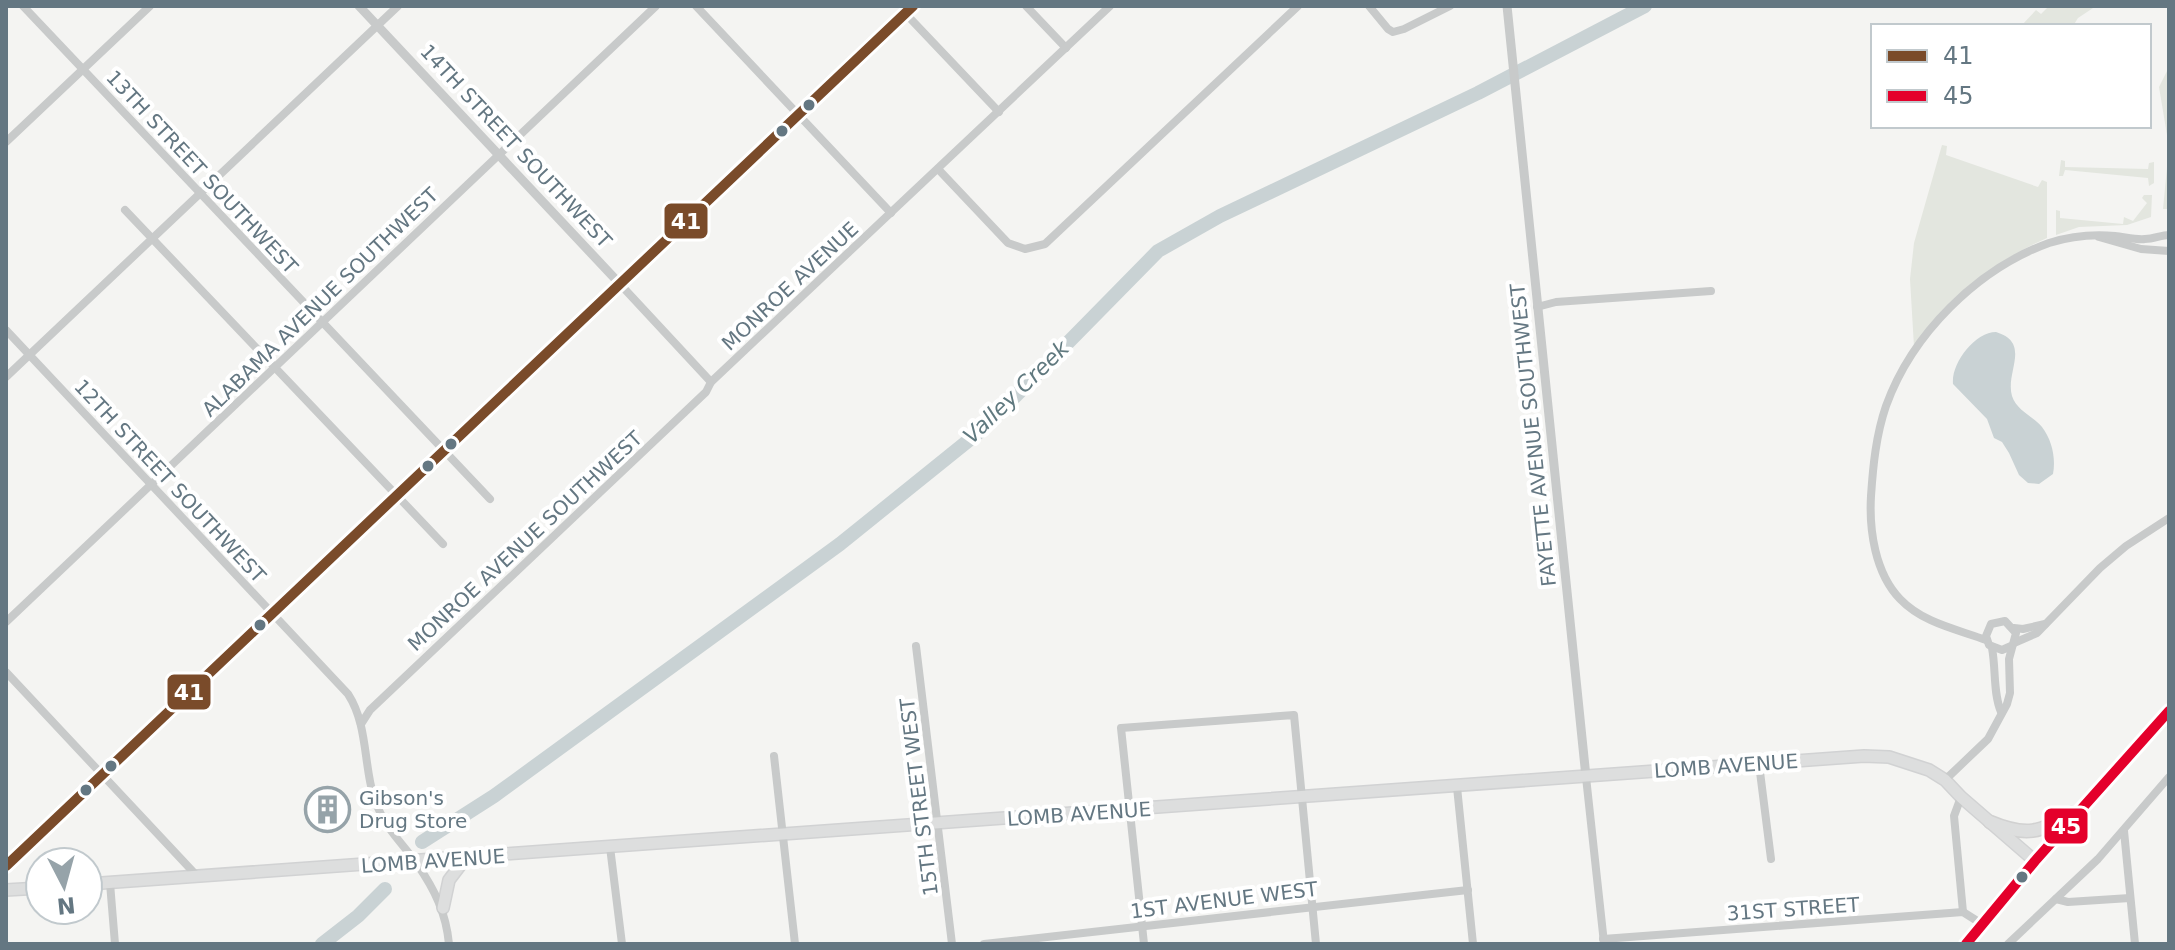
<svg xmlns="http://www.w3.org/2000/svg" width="2175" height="950" font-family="'DejaVu Sans',sans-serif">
<rect width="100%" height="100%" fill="#f4f4f2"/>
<!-- green -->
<g fill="#e3e6df">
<polygon points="2049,6 2096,6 2078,18 2073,26 2021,26 2036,10 2041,14"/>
<polygon points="2169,67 2169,209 2163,209 2169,147 2159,87"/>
<path d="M 1942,145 L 1947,146 L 1946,155 L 2038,187 L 2042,180 L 2047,182 L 2047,238 C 1989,264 1951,297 1914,347 L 1910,279 L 1914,243 Z"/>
<polygon points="2061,160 2065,161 2065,167 2148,169 2149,163 2154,162 2154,183 2149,186 2148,178 2065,170 2063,176 2059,176"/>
<polygon points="2144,195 2152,195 2151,217 2127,225 2079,227 2056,235 2056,210 2060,211 2060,218 2123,224 2124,217 2133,221 2147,203 2142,198"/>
</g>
<!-- water -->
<path fill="#c9d2d4" d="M 1996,332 C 2032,343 2005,372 2012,396 C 2017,411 2033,416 2042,427 C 2052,440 2056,458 2053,474 L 2039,484 L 2028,483 L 2019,475 L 2009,453 L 2002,442 L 1994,438 L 1987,419 L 1953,384 C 1951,363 1975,332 1996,332 Z"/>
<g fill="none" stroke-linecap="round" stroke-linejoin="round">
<!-- river -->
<g stroke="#c9d2d4" stroke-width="14">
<polyline points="422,842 494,796 840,544 984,428 1158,251 1220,216 1478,93 1645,6"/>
<polyline points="322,944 358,916 385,889"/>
</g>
<defs>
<g id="secondary">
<polyline points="88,884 1864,756 1889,757 1929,770 1945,780 1961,797 2035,861"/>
<polyline points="6,890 40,888"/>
<polyline points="443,908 449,880 465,859"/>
</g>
<g id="primary">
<path d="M 1990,822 C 2026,837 2040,833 2072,813"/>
<polyline points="1966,944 2035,861 2169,711"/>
</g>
</defs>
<!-- secondary casing -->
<use href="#secondary" stroke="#d1d2d3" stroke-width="14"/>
<!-- primary casing -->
<use href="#primary" stroke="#d1d1d1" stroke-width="15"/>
<!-- minor -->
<g stroke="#c8caca" stroke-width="8">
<polyline points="23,6 490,499"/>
<polyline points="696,6 891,213"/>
<polyline points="1026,6 1066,48"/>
<polyline points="1369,6 1388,29 1393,32 1404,29 1450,6"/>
<polyline points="905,13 999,112"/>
<polyline points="6,142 150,6"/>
<polyline points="938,169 1008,243 1025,249 1045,244 1298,6"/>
<polyline points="125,210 443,544"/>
<polyline points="2099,237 2141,249 2169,251"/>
<polyline points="619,283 711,382"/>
<polyline points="1537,307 1556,302 1711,291"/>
<path d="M 6,330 L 348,694 C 370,728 362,771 378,808 C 387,830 404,845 417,864 C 435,890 446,913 449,944"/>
<polyline points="6,377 398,6"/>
<polyline points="6,622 656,6"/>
<polyline points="2014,628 2023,629 2045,624"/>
<path d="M 1986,640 C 1956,629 1923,623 1900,599 C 1875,573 1869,530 1871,496 C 1873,466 1876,435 1886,406 C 1912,334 1977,269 2049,243 C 2071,236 2093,234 2115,236 C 2125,237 2136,240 2145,239 C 2154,239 2161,235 2169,235"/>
<polyline points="2014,643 2037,633 2100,568 2126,546 2169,518"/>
<polyline points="916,646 952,944"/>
<path d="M 1992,648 C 1996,669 1993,693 2001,712"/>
<polyline points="6,672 198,877"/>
<polyline points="361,724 370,710 706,392 711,382 1110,6"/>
<polyline points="774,756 795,944"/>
<polyline points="1759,764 1771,859"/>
<polyline points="1586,777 1604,943"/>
<polyline points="1945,780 1988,739 2007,704 2010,693 2009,659 2016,633 2005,621 1991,624 1986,636 1989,645 2002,650 2011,646"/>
<polyline points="1457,787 1473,944"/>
<polyline points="1961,797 1954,816 1963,912"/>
<polyline points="2124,831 2135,944"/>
<polyline points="610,847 622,944"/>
<polyline points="110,883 115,944"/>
<polyline points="2056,899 2068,902 2130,898"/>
<polyline points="1603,939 1963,912 1982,924"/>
<polyline points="984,944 1468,890"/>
<polyline points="1144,944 1121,728 1294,715 1316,944"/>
<polyline points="2008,944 2098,859 2169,777"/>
</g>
<!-- tertiary -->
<g stroke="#c8caca" stroke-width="9">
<polyline points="359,6 619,283"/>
<polyline points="1507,6 1586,777"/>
<polyline points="6,866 913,6"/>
</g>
<!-- secondary -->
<use href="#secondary" stroke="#dddede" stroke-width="11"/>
<!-- primary -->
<use href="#primary" stroke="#dddede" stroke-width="12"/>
<defs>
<polyline id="bus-1" points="6,866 913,6"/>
<polyline id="bus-2" points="1966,944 2035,861 2169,711"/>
</defs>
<!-- bus-1 casing -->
<use href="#bus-1" stroke="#fff" stroke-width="16"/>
<!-- bus-2 casing -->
<use href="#bus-2" stroke="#fff" stroke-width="16"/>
<!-- bus-1 -->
<use href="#bus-1" stroke="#7a4b2a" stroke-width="10"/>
<!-- bus-2 -->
<use href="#bus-2" stroke="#e4002b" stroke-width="10"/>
</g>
<!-- icons -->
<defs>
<symbol id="building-ring" viewBox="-11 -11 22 22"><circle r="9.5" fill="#fff" stroke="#96a3a9" stroke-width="1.5"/><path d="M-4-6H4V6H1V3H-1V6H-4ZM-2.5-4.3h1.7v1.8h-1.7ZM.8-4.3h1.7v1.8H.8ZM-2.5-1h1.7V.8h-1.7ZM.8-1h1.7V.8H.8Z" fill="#96a3a9"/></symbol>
</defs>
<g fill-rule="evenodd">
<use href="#building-ring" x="302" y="784" width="51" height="51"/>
</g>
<!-- markers -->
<g fill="#647782" stroke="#fff" stroke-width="3">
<circle cx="809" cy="105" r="7"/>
<circle cx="782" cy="131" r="7"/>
<circle cx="451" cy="444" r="7"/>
<circle cx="428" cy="466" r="7"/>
<circle cx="260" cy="625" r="7"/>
<circle cx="111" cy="766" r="7"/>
<circle cx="86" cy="790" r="7"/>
<circle cx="2022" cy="877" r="7"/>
</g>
<g text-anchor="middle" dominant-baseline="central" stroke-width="8" stroke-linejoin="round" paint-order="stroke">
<!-- street labels -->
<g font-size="20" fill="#647782" stroke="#fff">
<text transform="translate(516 146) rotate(47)">14TH STREET SOUTHWEST</text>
<text transform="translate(202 172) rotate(47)">13TH STREET SOUTHWEST</text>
<text transform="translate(790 286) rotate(-43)">MONROE AVENUE</text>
<text transform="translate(320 302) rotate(-44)">ALABAMA AVENUE SOUTHWEST</text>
<text transform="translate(1533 435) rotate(-96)">FAYETTE AVENUE SOUTHWEST</text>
<text transform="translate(170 481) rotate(47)">12TH STREET SOUTHWEST</text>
<text transform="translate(525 541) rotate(-43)">MONROE AVENUE SOUTHWEST</text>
<text transform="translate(1726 766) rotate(-4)">LOMB AVENUE</text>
<text transform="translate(919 797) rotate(-97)">15TH STREET WEST</text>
<text transform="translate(1079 814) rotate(-4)">LOMB AVENUE</text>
<text transform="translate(433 861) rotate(-4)">LOMB AVENUE</text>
<text transform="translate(1224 900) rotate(-7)">1ST AVENUE WEST</text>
<text transform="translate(1793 909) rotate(-4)">31ST STREET</text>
</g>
<!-- poi labels -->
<g font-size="20" fill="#647782" stroke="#fff" text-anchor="start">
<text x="359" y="798">Gibson's<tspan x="359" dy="23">Drug Store</tspan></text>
</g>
<!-- water labels -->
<g font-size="22" font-style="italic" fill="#60797f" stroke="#fff">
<text transform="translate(1016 392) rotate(-44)">Valley Creek</text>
</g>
</g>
<g stroke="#fff" stroke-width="3">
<rect x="663" y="202" width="46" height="38" rx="8" fill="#7a4b2a"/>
<rect x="166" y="673" width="46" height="38" rx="8" fill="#7a4b2a"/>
<rect x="2043" y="807" width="46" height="38" rx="8" fill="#e4002b"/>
</g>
<g font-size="22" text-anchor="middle" font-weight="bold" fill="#fff">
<text x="686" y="229">41</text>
<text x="189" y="700">41</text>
<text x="2066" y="834">45</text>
</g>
<!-- border -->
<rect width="2175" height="950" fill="none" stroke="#647782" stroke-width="16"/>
<!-- legend -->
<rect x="1871" y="24" width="280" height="104" fill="#ffffff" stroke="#c1c9cd" stroke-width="2"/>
<rect x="1887" y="50" width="40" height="12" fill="#7a4b2a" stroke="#c1c9cd" stroke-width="2"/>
<text x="1943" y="64" font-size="24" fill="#647782">41</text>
<rect x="1887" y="90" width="40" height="12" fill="#e4002b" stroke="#c1c9cd" stroke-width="2"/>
<text x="1943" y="104" font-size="24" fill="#647782">45</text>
<!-- north arrow -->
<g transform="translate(64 886) rotate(174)"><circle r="38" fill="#ffffff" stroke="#c1c9cd" stroke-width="2"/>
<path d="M0-6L14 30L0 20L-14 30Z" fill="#96a3a9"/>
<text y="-12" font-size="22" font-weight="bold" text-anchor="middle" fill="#647782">N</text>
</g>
</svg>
